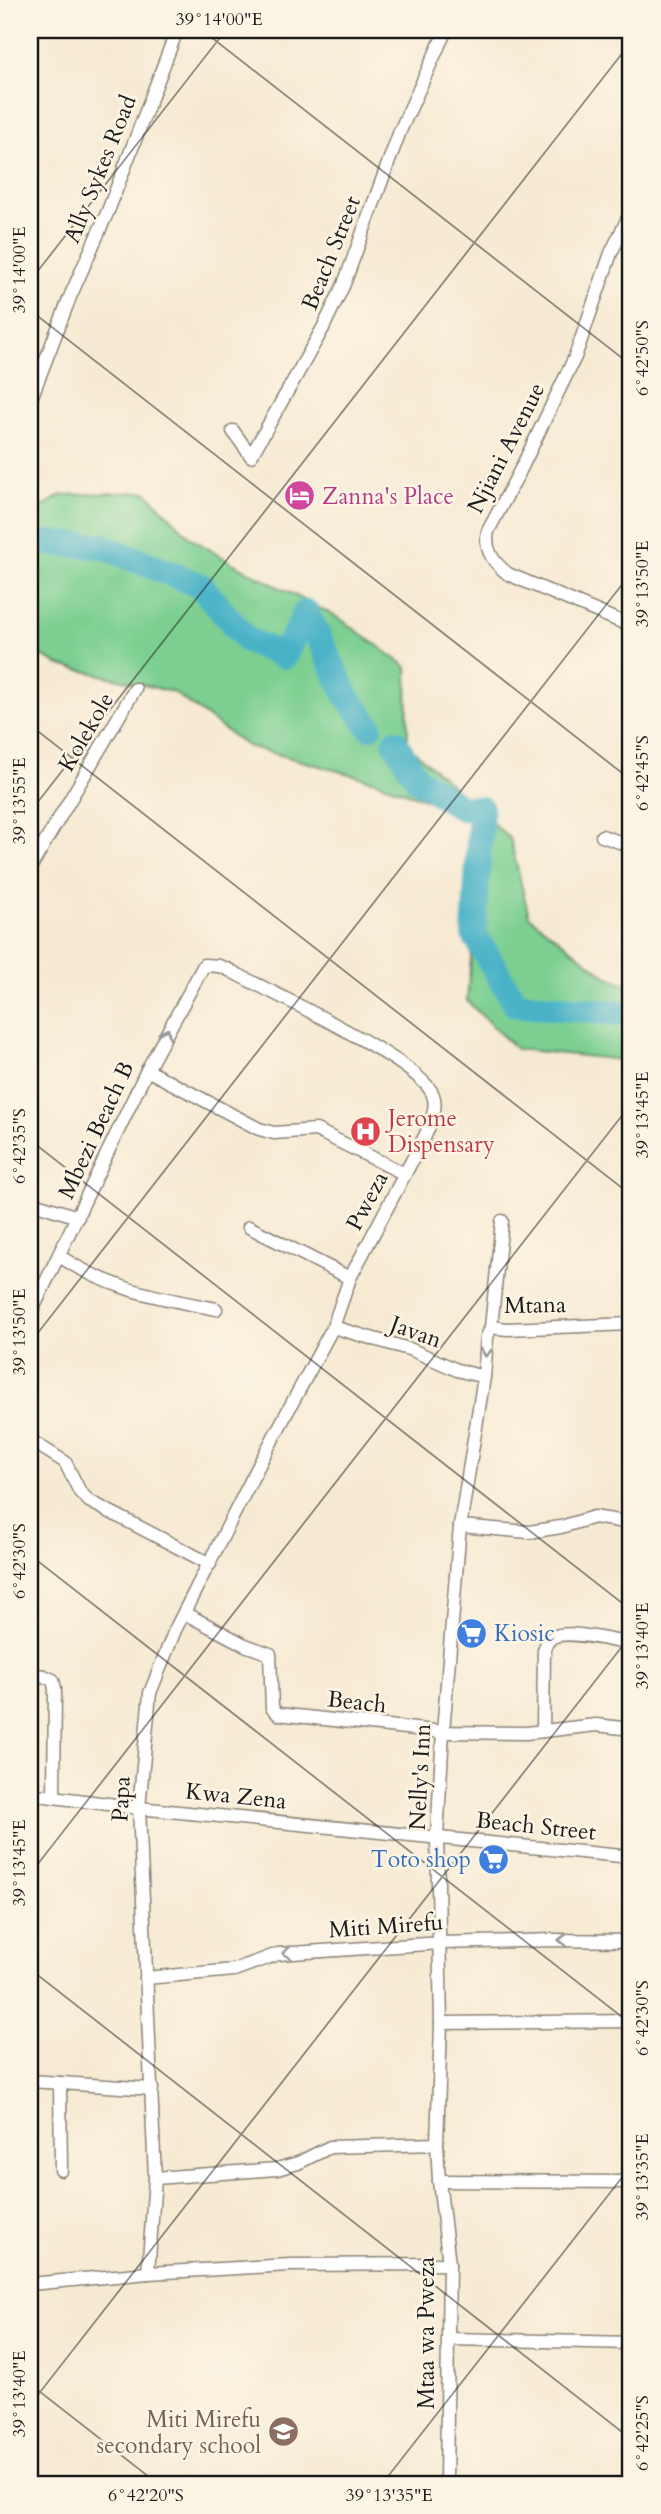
<svg xmlns="http://www.w3.org/2000/svg" width="661" height="2514" font-family="Cardo,serif">
<rect width="100%" height="100%" fill="#fcf5e5"/>
<filter id="ink" filterUnits="userSpaceOnUse"><feTurbulence type="fractalNoise" baseFrequency=".0143" numOctaves="2"/><feDisplacementMap in="SourceGraphic" scale="14" xChannelSelector="R" yChannelSelector="G"/><feConvolveMatrix kernelMatrix="1 2 1 2 8 2 1 2 1" color-interpolation-filters="sRGB"/></filter>
<filter id="wash" filterUnits="userSpaceOnUse"><feTurbulence type="fractalNoise" baseFrequency=".00686" numOctaves="4" result="noise"/><feDisplacementMap in="SourceGraphic" scale="28" xChannelSelector="R" yChannelSelector="G"/><feGaussianBlur stdDeviation="1.57" result="paint"/><feColorMatrix in="noise" values="0 0 0 0 0 0 0 0 0 0 0 0 0 0 0 0 0 1.4 0 .05"/><feComposite in="paint" operator="in"/></filter>
<g filter="url(#wash)">
<rect width="100%" height="100%" fill="#f7ead3"/>
<!-- green -->
<polygon fill="#7bcf91" stroke="#4c7656" stroke-width="2" points="146,492 191,538 234,564 339,618 407,667 408,745 510,839 529,916 606,976 631,986 631,1061 516,1049 467,1001 483,826 476,811 441,805 375,781 247,746 173,692 59,665 30,650 30,515 61,495"/>
<g fill="none" stroke-linecap="round" stroke-linejoin="round">
<!-- river -->
<g stroke="#49b2c7" stroke-width="26">
<polyline points="30,542 102,546 201,586 247,640 284,656 306,612 348,698 370,727"/>
<polyline points="395,742 417,779 462,808 481,809 474,934 516,1004 631,1014"/>
</g>
</g>
</g>
<g filter="url(#ink)">
<g fill="none" stroke-linecap="round" stroke-linejoin="round">
<defs>
<g id="street">
<path d="M 631,212 L 611,253 L 575,357 L 521,469 L 488,531 C 484,550 493,562 508,574 L 631,626"/>
<polyline points="30,401 70,297 108,211 177,30"/>
<polyline points="233,431 251,456 323,328 344,284 400,131 446,30"/>
<polyline points="602,836 631,846"/>
<polyline points="30,868 135,689"/>
<polyline points="147,1070 259,1129 274,1133 316,1130 405,1174"/>
<polyline points="30,1202 78,1217"/>
<polyline points="249,1227 350,1278"/>
<path d="M 59,1256 C 111,1290 156,1297 216,1309"/>
<path d="M 30,1315 L 147,1070 L 204,965 L 219,966 L 229,970 C 267,991 421,1061 433,1095 C 438,1108 430,1124 425,1136 L 350,1278 L 333,1327 L 262,1459 L 175,1630 L 150,1693 L 139,1808 L 155,2178 L 148,2273"/>
<polyline points="333,1327 412,1350 457,1370 484,1377"/>
<polyline points="491,1327 502,1221"/>
<polyline points="30,1440 65,1462 80,1492 89,1501 210,1564"/>
<polyline points="460,1526 529,1532 561,1527 594,1517 631,1523"/>
<polyline points="184,1613 245,1645 270,1654 272,1708 278,1714 443,1732 526,1733 596,1725 631,1729"/>
<polyline points="30,1674 44,1676 53,1680 55,1689 54,1796"/>
<path d="M 543,1731 L 544,1650 C 546,1645 547,1640 553,1637 C 568,1629 613,1641 631,1644"/>
<polyline points="30,1794 139,1808 631,1857"/>
<polyline points="146,1978 234,1970 278,1954 441,1943 555,1940 631,1941"/>
<polyline points="441,2023 631,2021"/>
<polyline points="30,2081 152,2089"/>
<polyline points="60,2083 61,2170"/>
<polyline points="155,2178 277,2169 298,2163 330,2147 437,2144"/>
<polyline points="439,2181 631,2182"/>
<polyline points="30,2284 148,2273 290,2265 449,2264"/>
<polyline points="449,2339 631,2343"/>
<polyline points="446,2484 449,2264 439,2181 437,2144 441,2023 437,1837 443,1732 460,1526 484,1377 487,1337 491,1327 507,1329 631,1324"/>
</g>
</defs>
<!-- street casing -->
<use href="#street" stroke="#8a8378" stroke-width="15"/>
<!-- street -->
<use href="#street" stroke="#fff" stroke-width="12"/>
</g>
<!-- one-way arrows -->
<defs><path id="oneway-chevron" d="M-2-3.5L2.5 0L-2 3.5" fill="none" stroke-width="1.6" stroke-linecap="round" stroke-linejoin="round" transform="scale(1.75)"/></defs>
<g stroke="#999">
<use href="#oneway-chevron" transform="translate(166 1033) rotate(-63)"/>
<use href="#oneway-chevron" transform="translate(486 1352) rotate(96)"/>
<use href="#oneway-chevron" transform="translate(563 1940) rotate(-179)"/>
<use href="#oneway-chevron" transform="translate(287 1953) rotate(174)"/>
</g>
</g>
<!-- ticks -->
<path fill="none" stroke="#1c1c1c" stroke-width="2" stroke-opacity="0.45" d="M 202,30 L 631,365M 30,281 L 226,30M 30,310 L 631,780M 30,725 L 631,1195M 30,812 L 631,42M 30,1140 L 631,1610M 30,1343 L 631,573M 30,1555 L 631,2024M 30,1874 L 631,1104M 30,1969 L 631,2439M 30,2384 L 158,2484M 30,2405 L 631,1635M 382,2484 L 631,2166"/>
<!-- icons -->
<defs>
<symbol id="hotel-disc" viewBox="-11 -11 22 22"><circle r="9.5" fill="#d1479c" stroke="#fcf5e5"/><path d="M-6-4.5h1.5V1H6V5H4.5V3h-9V5H-6ZM-4 0a1.8 1.8 0 1 1 3.6 0ZM.5 0V-2.5h3Q6-2.5 6 0Z" fill="#fff"/></symbol>
<symbol id="hospital-disc" viewBox="-11 -11 22 22"><circle r="9.5" fill="#e0444e" stroke="#fcf5e5"/><path d="M-5-5h3v3.5h4V-5h3V5h-3V1.5h-4V5h-3Z" fill="#fff"/></symbol>
<symbol id="supermarket-disc" viewBox="-11 -11 22 22"><circle r="9.5" fill="#3f7fe0" stroke="#fcf5e5"/><path d="M-6-5.5h2.5l.6 2H6L4.5 2H-2.5L-4.4-4H-6ZM-1.5 3.2a1.3 1.3 0 1 0 .1 0ZM3 3.2a1.3 1.3 0 1 0 .1 0Z" fill="#fff"/></symbol>
<symbol id="school-disc" viewBox="-11 -11 22 22"><circle r="9.5" fill="#8d6e63" stroke="#fcf5e5"/><path d="M0-5L7-2L0 1L-7-2ZM-4 1L0 2.5L4 1V4Q0 6-4 4Z" fill="#fff"/></symbol>
</defs>
<g fill-rule="evenodd">
<use href="#hotel-disc" x="282" y="478" width="35" height="35"/>
<use href="#hospital-disc" x="348" y="1114" width="35" height="35"/>
<use href="#supermarket-disc" x="454" y="1616" width="35" height="35"/>
<use href="#supermarket-disc" x="476" y="1842" width="35" height="35"/>
<use href="#school-disc" x="266" y="2414" width="35" height="35"/>
</g>
<g text-anchor="middle" dominant-baseline="central" stroke-width="5" stroke-linejoin="round" paint-order="stroke">
<!-- street labels -->
<g font-size="23" fill="#1c1c1c" stroke="#fcf5e5">
<text transform="translate(100 169) rotate(-68)">Ally Sykes Road</text>
<text transform="translate(331 253) rotate(-68)">Beach Street</text>
<text transform="translate(506 448) rotate(-63)">Njiani Avenue</text>
<text transform="translate(86 732) rotate(-60)">Kolekole</text>
<text transform="translate(96 1130) rotate(-65)">Mbezi Beach B</text>
<text transform="translate(367 1201) rotate(-62)">Pweza</text>
<text transform="translate(535 1305) rotate(-1)">Mtana</text>
<text transform="translate(416 1332) rotate(20)">Javan</text>
<text transform="translate(357 1702) rotate(6)">Beach</text>
<text transform="translate(420 1777) rotate(-87)">Nelly's Inn</text>
<text transform="translate(236 1796) rotate(6)">Kwa Zena</text>
<text transform="translate(121 1799) rotate(-87)">Papa</text>
<text transform="translate(536 1826) rotate(6)">Beach Street</text>
<text transform="translate(386 1926) rotate(-4)">Miti Mirefu</text>
<text transform="translate(426 2333) rotate(-90)">Mtaa wa Pweza</text>
</g>
<!-- hotel labels -->
<g font-size="23" fill="#b23c85" stroke="#fcf5e5" text-anchor="start">
<text x="322" y="496">Zanna's Place</text>
</g>
<!-- health labels -->
<g font-size="23" fill="#be3a42" stroke="#fcf5e5" text-anchor="start">
<text x="388" y="1118">Jerome<tspan x="388" dy="26">Dispensary</tspan></text>
</g>
<!-- shop labels -->
<g font-size="23" fill="#366cbe" stroke="#fcf5e5" text-anchor="start">
<text x="494" y="1633">Kiosic</text>
<text x="471" y="1859" text-anchor="end">Toto shop</text>
</g>
<!-- education labels -->
<g font-size="23" fill="#785e54" stroke="#fcf5e5" text-anchor="end">
<text x="261" y="2419">Miti Mirefu<tspan x="261" dy="26">secondary school</tspan></text>
</g>
</g>
<!-- margin -->
<rect width="661" height="2514" fill="none" stroke="#fcf5e5" stroke-width="77"/>
<rect x="38" y="38" width="584" height="2438" fill="none" stroke="#1c1c1c" stroke-width="2.5"/>
<g font-size="18" text-anchor="middle" fill="#1c1c1c">
<text x="219" y="25">39°14'00"E</text>
<text transform="translate(19 270) rotate(-90)" y="6">39°14'00"E</text>
<text transform="translate(642 358) rotate(-90)" y="6">6°42'50"S</text>
<text transform="translate(642 584) rotate(-90)" y="6">39°13'50"E</text>
<text transform="translate(642 773) rotate(-90)" y="6">6°42'45"S</text>
<text transform="translate(19 801) rotate(-90)" y="6">39°13'55"E</text>
<text transform="translate(642 1115) rotate(-90)" y="6">39°13'45"E</text>
<text transform="translate(19 1146) rotate(-90)" y="6">6°42'35"S</text>
<text transform="translate(19 1332) rotate(-90)" y="6">39°13'50"E</text>
<text transform="translate(19 1561) rotate(-90)" y="6">6°42'30"S</text>
<text transform="translate(642 1646) rotate(-90)" y="6">39°13'40"E</text>
<text transform="translate(19 1863) rotate(-90)" y="6">39°13'45"E</text>
<text transform="translate(642 2018) rotate(-90)" y="6">6°42'30"S</text>
<text transform="translate(642 2177) rotate(-90)" y="6">39°13'35"E</text>
<text transform="translate(19 2394) rotate(-90)" y="6">39°13'40"E</text>
<text transform="translate(642 2433) rotate(-90)" y="6">6°42'25"S</text>
<text x="146" y="2501">6°42'20"S</text>
<text x="389" y="2501">39°13'35"E</text>
</g>
</svg>
